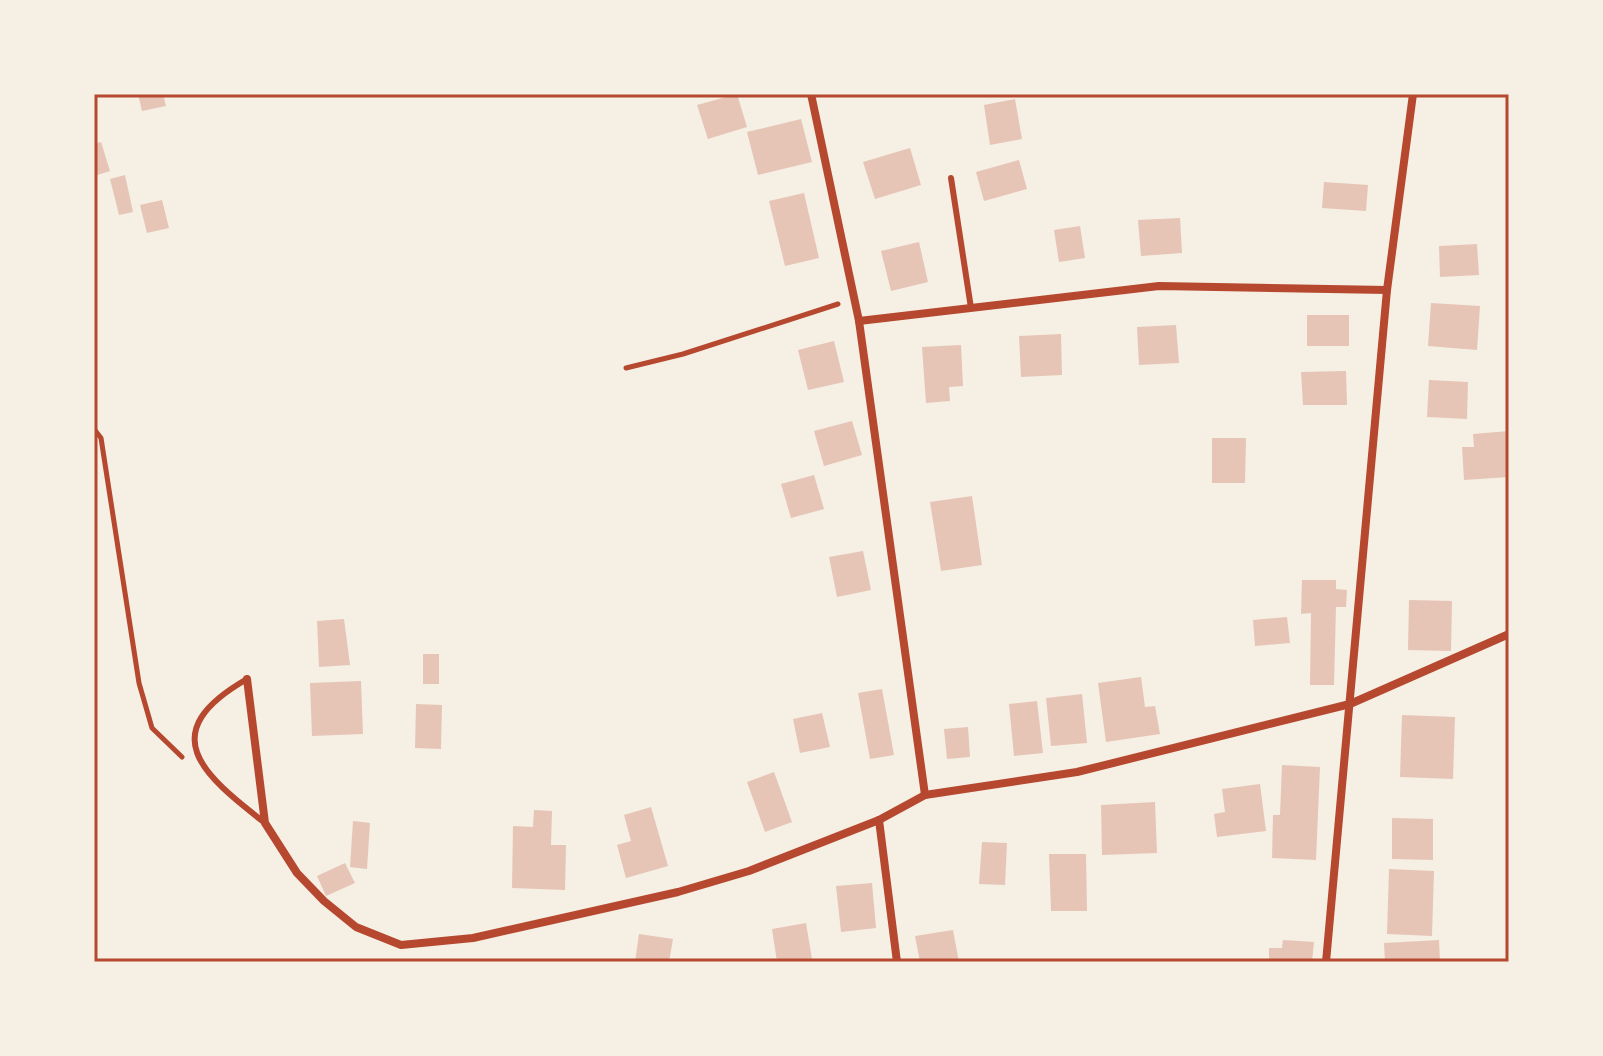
<svg xmlns="http://www.w3.org/2000/svg" width="1603" height="1056" font-family="'Source Sans 3',sans-serif">
<rect width="100%" height="100%" fill="#f6efe4"/>
<!-- building -->
<g fill="#e6c5b7">
<polygon points="138,94 163,94 166,106 142,111"/>
<polygon points="737,94 747,127 708,139 697,105"/>
<polygon points="1015,99 1022,139 990,145 984,105"/>
<polygon points="801,119 812,162 758,175 747,132"/>
<polygon points="101,142 110,171 94,176 94,144"/>
<polygon points="910,148 921,185 875,199 863,162"/>
<polygon points="1019,160 1027,189 984,201 976,172"/>
<polygon points="125,175 133,212 119,215 110,179"/>
<polygon points="1324,182 1368,185 1366,211 1322,208"/>
<polygon points="804,193 819,258 785,266 769,201"/>
<polygon points="162,200 169,228 147,233 140,205"/>
<polygon points="1180,218 1182,253 1141,256 1138,220"/>
<polygon points="1080,226 1085,258 1059,262 1054,230"/>
<polygon points="919,242 928,282 891,291 881,251"/>
<polygon points="1477,244 1479,275 1440,277 1439,246"/>
<polygon points="1431,303 1480,306 1477,350 1428,346"/>
<rect x="1307" y="315" width="42" height="31"/>
<polygon points="1176,325 1179,363 1139,365 1137,327"/>
<polygon points="1061,334 1062,375 1021,377 1019,336"/>
<polygon points="834,341 844,382 808,390 798,350"/>
<polygon points="961,345 963,386 949,387 950,401 926,403 922,347"/>
<polygon points="1346,371 1347,405 1303,405 1301,372"/>
<polygon points="1429,380 1468,382 1467,419 1427,417"/>
<polygon points="852,421 862,455 824,466 814,431"/>
<polygon points="1509,431 1509,477 1464,480 1462,447 1474,447 1473,434"/>
<polygon points="1212,438 1246,438 1245,483 1212,483"/>
<polygon points="814,475 824,509 791,518 781,484"/>
<polygon points="972,496 982,565 941,571 930,502"/>
<polygon points="863,551 871,590 837,597 829,557"/>
<polygon points="1302,580 1336,580 1336,589 1347,590 1346,607 1336,607 1334,685 1310,685 1311,613 1301,614"/>
<polygon points="1409,600 1452,601 1451,651 1408,650"/>
<polygon points="1287,617 1290,643 1255,646 1253,620"/>
<polygon points="344,619 350,665 319,667 317,621"/>
<rect x="423" y="654" width="16" height="30"/>
<polygon points="1141,677 1145,707 1155,706 1160,734 1106,742 1098,683"/>
<polygon points="361,681 363,734 312,736 310,683"/>
<polygon points="882,689 894,755 870,759 858,693"/>
<polygon points="1082,694 1087,743 1051,746 1046,698"/>
<polygon points="1037,701 1043,753 1014,756 1009,704"/>
<polygon points="416,704 442,705 441,749 415,748"/>
<polygon points="822,713 830,747 800,753 793,719"/>
<polygon points="1402,715 1455,717 1453,779 1400,777"/>
<polygon points="968,727 970,757 947,759 944,729"/>
<polygon points="1282,765 1320,767 1316,860 1272,858 1273,815 1280,815"/>
<polygon points="774,772 792,822 765,832 747,782"/>
<polygon points="1260,784 1266,831 1217,837 1214,814 1225,812 1222,789"/>
<polygon points="1155,802 1157,853 1102,855 1101,805"/>
<polygon points="651,807 668,866 626,878 617,845 631,841 624,815"/>
<polygon points="534,810 552,811 551,845 566,845 565,890 512,888 513,826 533,827"/>
<polygon points="1392,818 1433,819 1433,860 1392,859"/>
<polygon points="353,821 370,823 367,869 350,867"/>
<polygon points="982,842 1007,843 1005,885 979,884"/>
<polygon points="1049,854 1086,854 1087,911 1051,911"/>
<polygon points="345,863 355,883 326,896 317,876"/>
<polygon points="1389,869 1434,871 1432,936 1387,934"/>
<polygon points="872,883 876,928 841,932 836,886"/>
<polygon points="806,923 812,959 777,962 772,929"/>
<polygon points="953,930 959,962 920,962 915,936"/>
<polygon points="639,934 673,939 669,962 635,962"/>
<polygon points="1283,940 1314,942 1312,962 1269,962 1269,948 1282,948"/>
<polygon points="1439,940 1440,962 1385,962 1384,943"/>
</g>
<g fill="none" stroke-linecap="round" stroke-linejoin="round">
<!-- path -->
<g stroke="#b5482f" stroke-width="5">
<polyline points="626,368 683,354 838,304"/>
<polyline points="94,429 101,438 139,683 152,728 182,757"/>
</g>
<!-- service -->
<g stroke="#b5482f" stroke-width="6">
<polyline points="951,178 971,308"/>
<path d="M 247,679 C 153,733 202,774 265,823"/>
</g>
<!-- minor -->
<g stroke="#b5482f" stroke-width="8">
<polyline points="811,94 859,321 925,795"/>
<polyline points="859,321 1159,286 1387,290"/>
<polyline points="247,679 265,823 297,873 324,901 356,927 401,945 473,938 678,892 749,871 879,820 925,795 1077,772 1350,704 1509,634"/>
<polyline points="879,820 897,962"/>
<polyline points="1326,962 1387,290 1413,94"/>
</g>
</g>
<!-- border -->
<rect width="1603" height="1056" fill="none" stroke="#f6efe4" stroke-width="192"/>
<rect x="96" y="96" width="1411" height="864" fill="none" stroke="#b5482f" stroke-width="3"/>
</svg>
